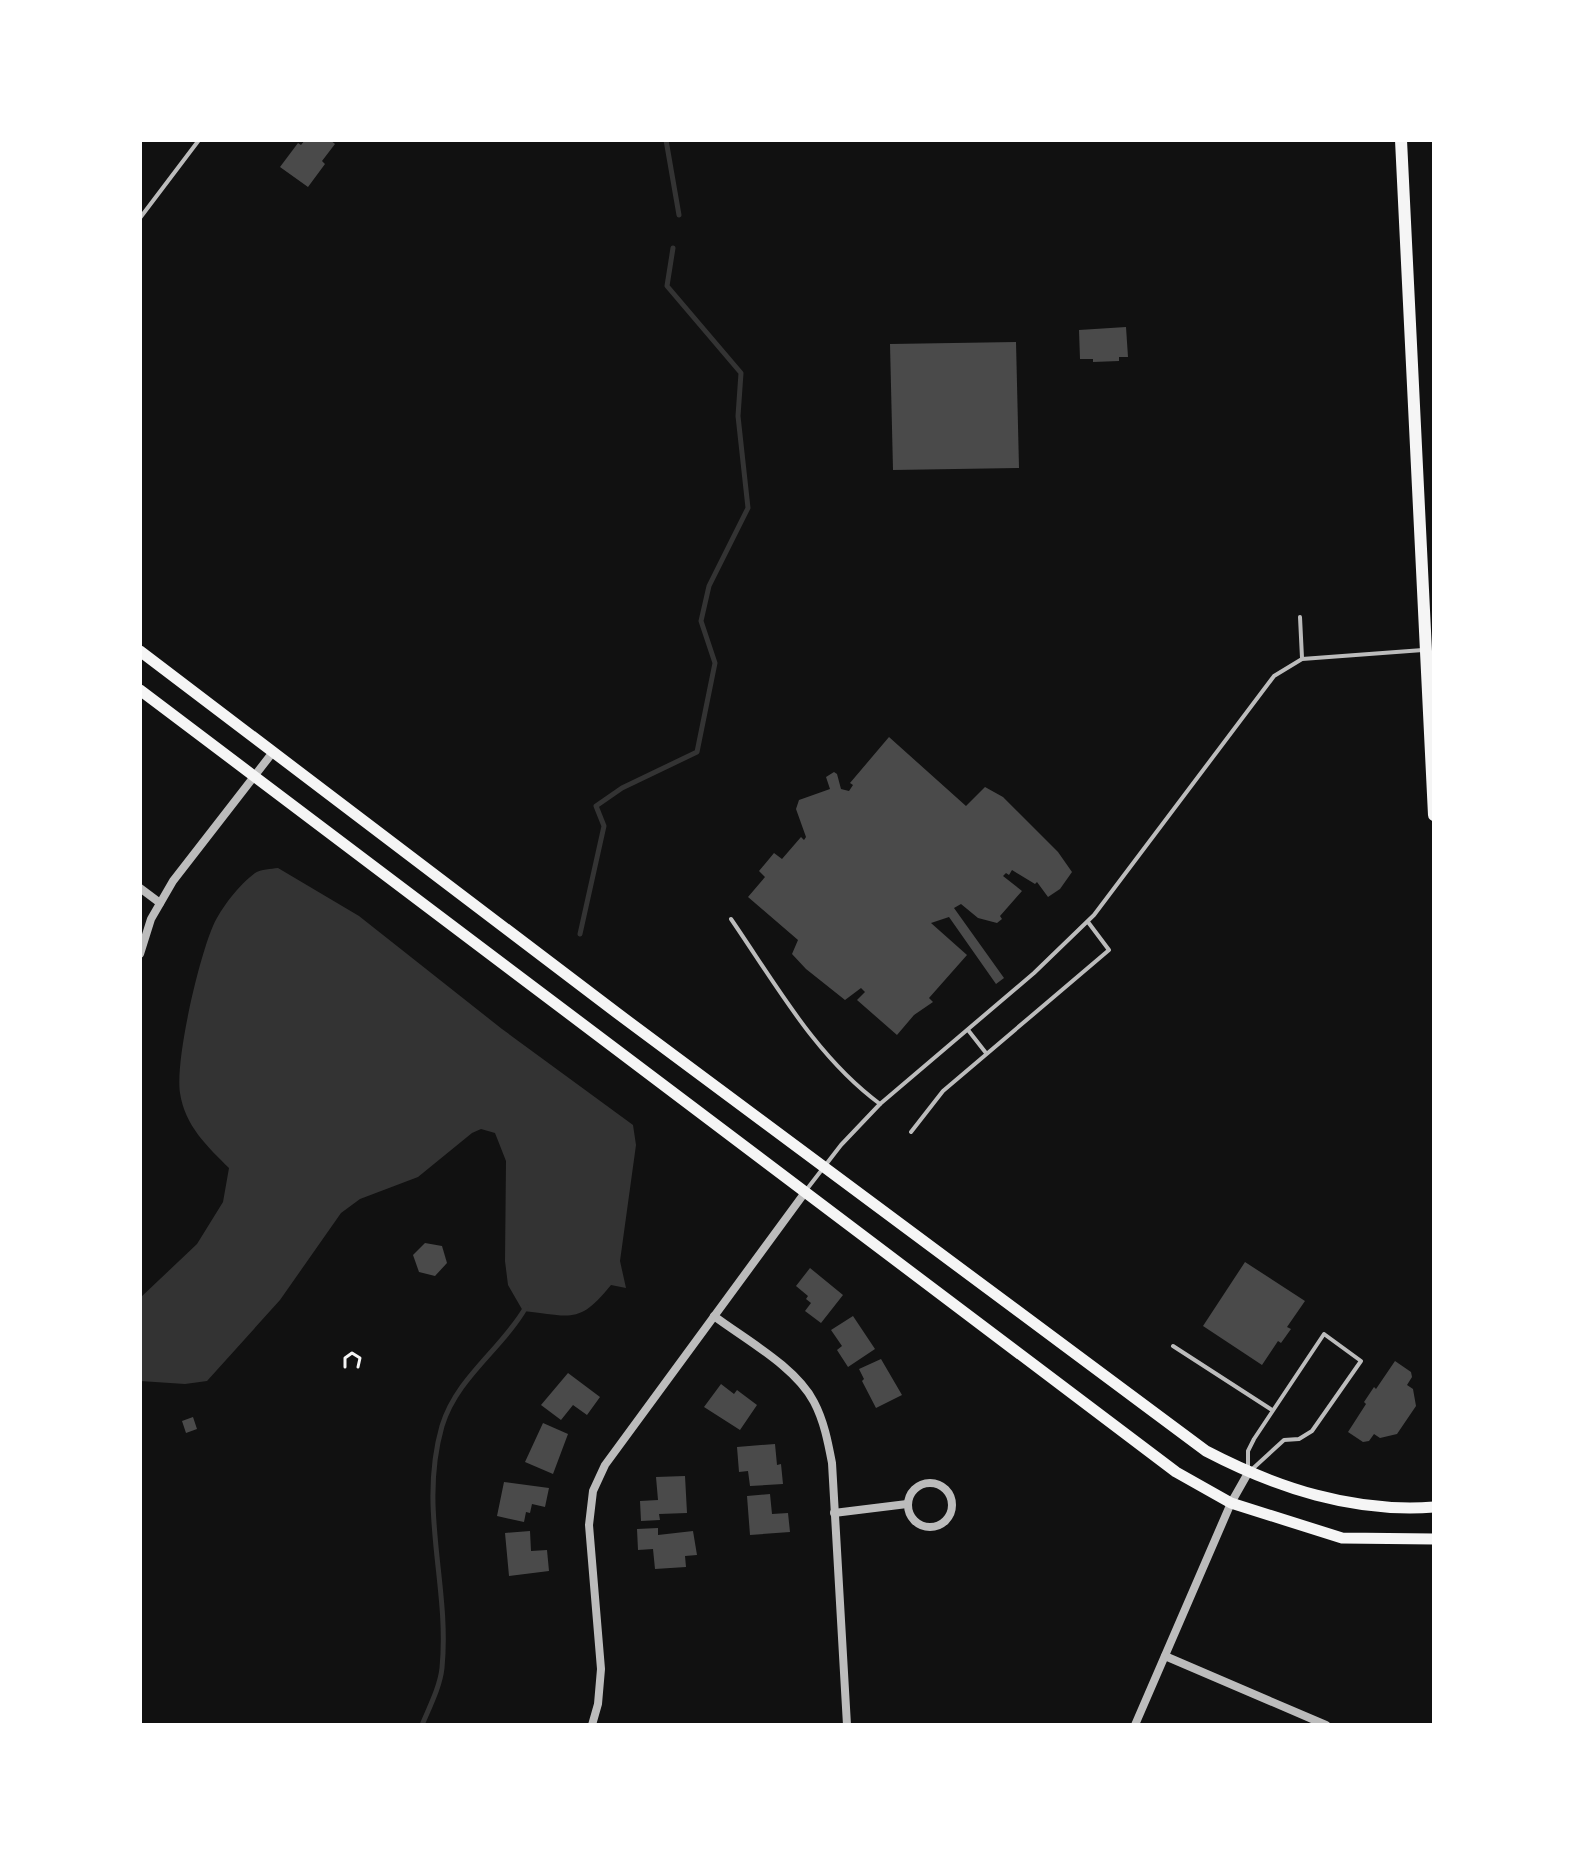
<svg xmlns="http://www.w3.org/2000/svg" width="1574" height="1865" font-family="Karla,sans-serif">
<rect width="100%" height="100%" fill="#111"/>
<!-- water -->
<path fill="#333" d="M 278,868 L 359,916 L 502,1029 L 633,1125 L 636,1145 L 620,1261 L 626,1288 L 611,1285 C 579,1325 571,1316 523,1311 L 508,1285 L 505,1261 L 506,1161 L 495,1133 L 481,1129 L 472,1133 L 418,1177 L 360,1199 L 341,1213 L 280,1300 L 207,1381 L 185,1384 L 140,1381 L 140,1298 L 197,1244 L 223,1202 L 229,1168 C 207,1146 185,1126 180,1093 C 175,1059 199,958 213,926 C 221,908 239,885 255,873 C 261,869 271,869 278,868 Z"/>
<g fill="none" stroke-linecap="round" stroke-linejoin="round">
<!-- stream -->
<g stroke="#333" stroke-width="5">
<polyline points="666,140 679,215"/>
<polyline points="580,934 604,826 596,806 622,788 697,752 715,663 701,621 709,586 748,508 738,416 741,373 667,286 673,248"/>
<path d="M 422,1725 C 429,1708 440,1687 442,1668 C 450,1585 418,1510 442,1426 C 457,1377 502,1349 526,1307"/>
</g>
</g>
<!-- building -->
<g fill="#4a4a4a">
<polygon points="305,140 330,140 335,144 322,161 325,164 308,187 280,167 298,143 301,145"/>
<polygon points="1126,327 1128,357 1119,357 1119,361 1093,362 1093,359 1080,359 1079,330"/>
<polygon points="1016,342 1019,468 893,470 890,344"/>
<polygon points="889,737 966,806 985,787 1003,797 1058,852 1072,872 1060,889 1048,897 1037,882 1035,884 1012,870 1009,875 1006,873 1003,876 1022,891 1000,916 1002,919 997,923 978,918 961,904 954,908 1004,978 996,984 949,917 931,923 967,955 929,998 933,1002 914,1015 897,1035 857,1000 865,992 861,988 845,1000 806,969 792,954 798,940 748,897 765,877 759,871 774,853 782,859 801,837 804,840 806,837 796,809 799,800 830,789 826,777 834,772 837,774 841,789 849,791 853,785 850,783"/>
<polygon points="425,1243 442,1246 447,1263 435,1276 419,1272 413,1255"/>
<polygon points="1245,1262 1305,1301 1287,1327 1291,1329 1281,1343 1278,1341 1262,1365 1203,1326"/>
<polygon points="810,1268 843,1295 821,1323 805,1311 811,1303 806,1299 808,1296 796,1286"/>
<polygon points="853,1316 875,1349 848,1367 837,1350 842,1346 831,1330"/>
<polygon points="881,1359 902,1395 876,1408 862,1381 864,1379 859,1369"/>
<polygon points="1395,1361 1411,1372 1412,1377 1407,1385 1413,1389 1416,1406 1397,1434 1380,1438 1374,1434 1369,1441 1363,1442 1348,1432 1366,1404 1364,1402 1374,1387 1376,1389"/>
<polygon points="568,1373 600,1397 587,1415 573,1405 561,1420 541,1405"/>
<polygon points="721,1384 734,1394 737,1390 757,1405 740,1430 704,1407"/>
<polygon points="193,1417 197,1429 186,1433 182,1421"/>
<polygon points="543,1423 568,1434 553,1474 525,1462"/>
<polygon points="775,1444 777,1465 781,1464 783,1484 750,1486 748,1471 739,1472 737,1447"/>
<polygon points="685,1476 687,1513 659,1514 660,1520 641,1521 640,1501 658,1500 656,1477"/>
<polygon points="504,1482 549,1488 545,1507 532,1504 530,1513 526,1512 524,1522 497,1516"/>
<polygon points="770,1494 772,1514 788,1513 790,1532 750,1535 747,1496"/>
<polygon points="658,1528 658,1535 693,1531 697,1555 685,1556 686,1567 655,1569 653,1549 638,1550 637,1529"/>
<polygon points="530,1531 531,1551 547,1550 549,1571 509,1576 505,1533"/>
</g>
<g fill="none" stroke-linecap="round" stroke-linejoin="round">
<!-- path -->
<polyline stroke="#f5f5f5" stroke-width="3" points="345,1367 345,1358 352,1353 360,1358 358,1367"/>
<!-- service -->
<g stroke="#bcbcbc" stroke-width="4">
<polyline points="140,218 199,140"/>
<polyline points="1300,617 1302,658"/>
<path d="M 731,919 C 775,983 816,1057 880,1104"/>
<polyline points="968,1030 986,1053"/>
<polyline points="911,1132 943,1091 1109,950 1088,922"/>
<polyline points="807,1189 841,1145 880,1104 1034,973 1094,915 1274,676 1302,659 1423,650"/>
<polygon points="1324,1334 1361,1361 1312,1431 1299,1439 1284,1440 1248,1473 1248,1451 1254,1439"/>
<polyline points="1173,1346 1272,1410"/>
</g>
<!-- minor -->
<g stroke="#bcbcbc" stroke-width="8">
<polyline points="140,888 160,903"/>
<polyline points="140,954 151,919 173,881 273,752"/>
<path d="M 714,1316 C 746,1340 796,1367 814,1402 C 824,1421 828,1442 832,1463 L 847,1725"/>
<circle cx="930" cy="1505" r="22"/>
<polyline points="834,1513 907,1504"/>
<polyline points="1165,1656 1326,1725"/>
<polyline points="592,1725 598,1704 601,1669 589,1525 593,1491 605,1465 806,1191"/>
<polyline points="1135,1725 1231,1503 1248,1473"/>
</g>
<!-- secondary -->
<g stroke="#f5f5f5" stroke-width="11">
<path d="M 140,651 L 617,1013 L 1206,1451 C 1277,1488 1353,1513 1434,1507"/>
<polyline points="140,690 1176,1472 1231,1503 1342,1538 1434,1539"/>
</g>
<!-- primary -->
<polyline stroke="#f5f5f5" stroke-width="12" points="1401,140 1434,815"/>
</g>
<!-- border -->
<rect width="1574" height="1865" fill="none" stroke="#ffffff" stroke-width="284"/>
</svg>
